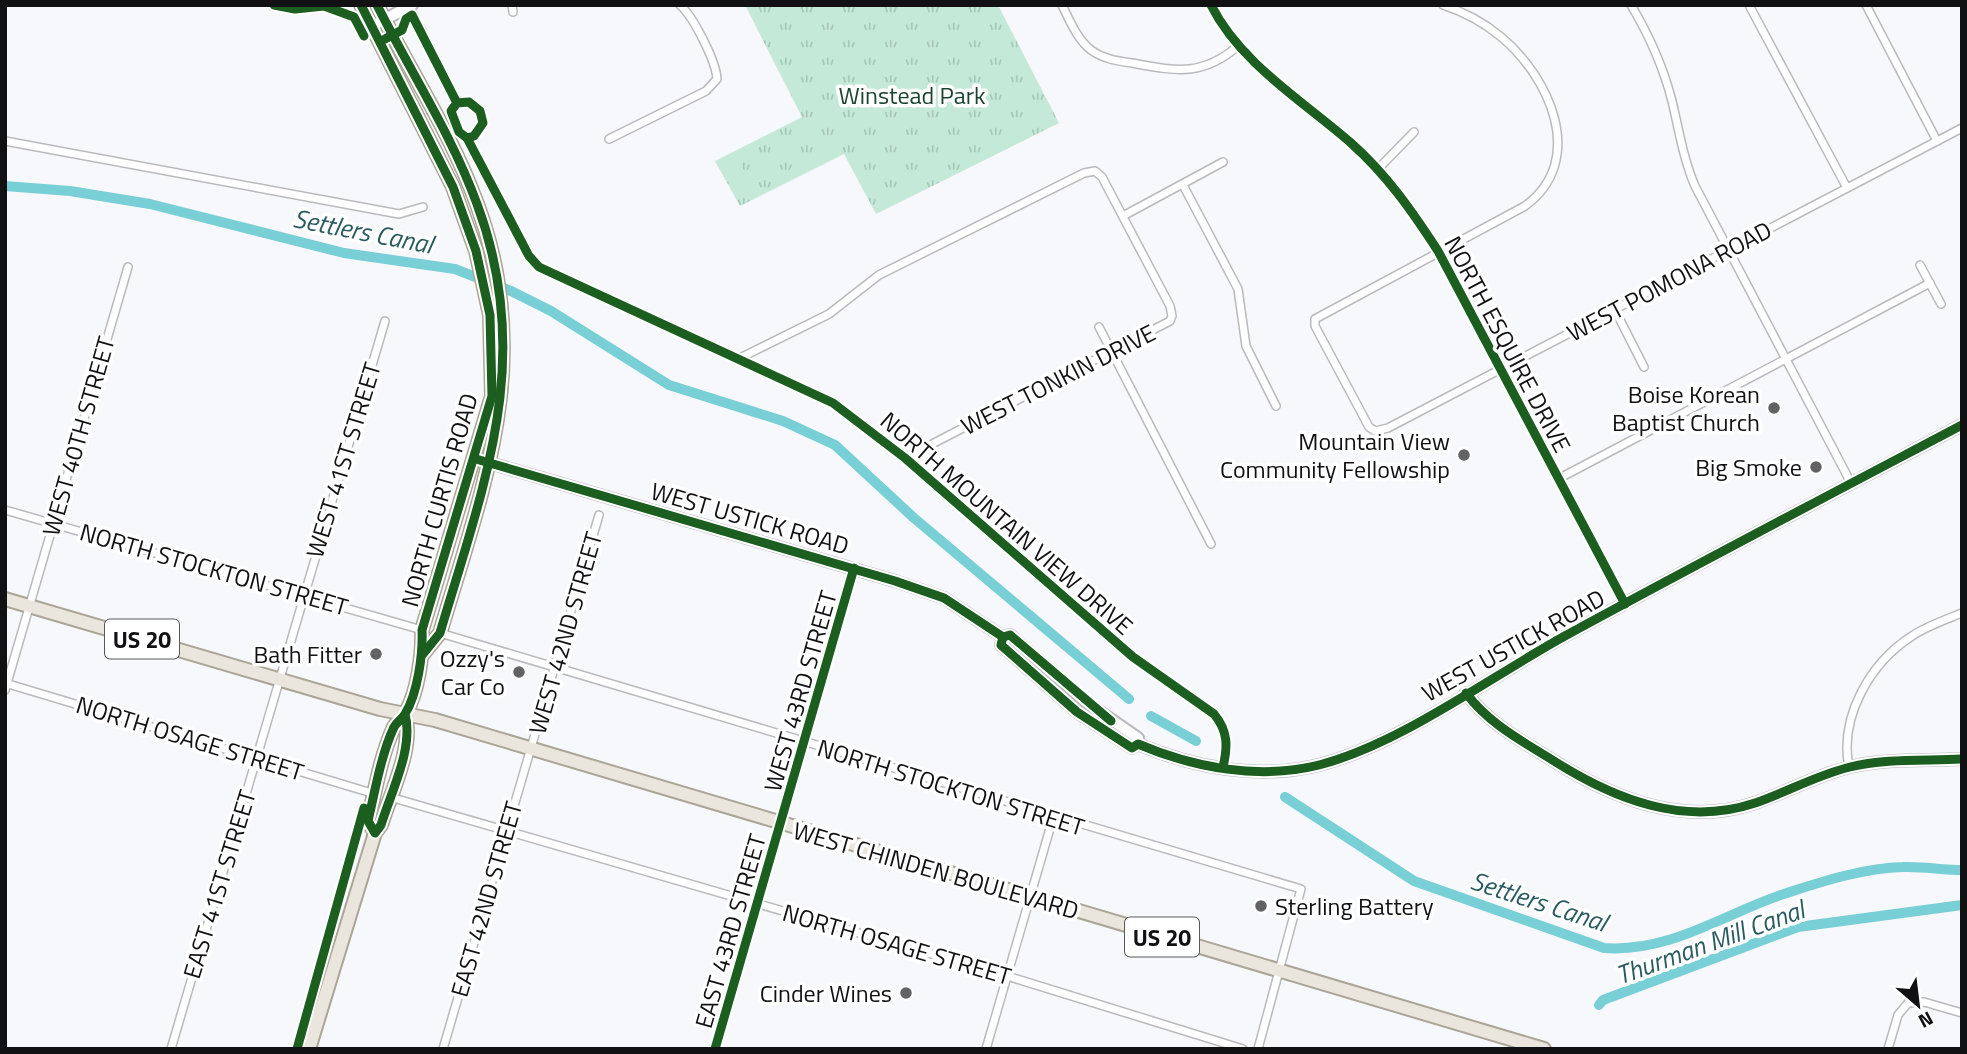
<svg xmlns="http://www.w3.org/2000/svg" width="1967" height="1054" font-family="'Titillium Web',sans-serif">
<defs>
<pattern id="grass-tufts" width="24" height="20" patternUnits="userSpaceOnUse" patternTransform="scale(1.75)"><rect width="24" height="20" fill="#c4e9d9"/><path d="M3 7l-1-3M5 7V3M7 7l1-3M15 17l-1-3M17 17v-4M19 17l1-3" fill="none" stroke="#a7c7b9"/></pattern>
</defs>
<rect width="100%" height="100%" fill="#f7f8fc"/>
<!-- grass -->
<polygon fill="url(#grass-tufts)" points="745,5 998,5 1059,123 876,214 844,154 740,206 715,161 802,117"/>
<!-- pitch -->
<polygon fill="#c4e9d9" points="739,161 753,189 740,195 727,167"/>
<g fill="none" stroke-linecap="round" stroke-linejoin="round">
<!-- canal -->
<g stroke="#78cfd6" stroke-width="10">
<polyline points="5,186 70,191 150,204 344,253 455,269 511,291 551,311 669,385 783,421 835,445 914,518 1129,699"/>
<polyline points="1151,716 1196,741"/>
<path d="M 1285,797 L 1414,881 L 1604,948 C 1674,953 1729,910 1793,891 C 1827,880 1866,868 1903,867 C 1922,866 1942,870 1962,870"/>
<polyline points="1599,1005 1603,1000 1798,927 1962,905"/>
</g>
<defs>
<g id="street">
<polyline points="274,5 295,9 324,6"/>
<polyline points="512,5 513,12"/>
<path d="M 1062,5 C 1070,21 1077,39 1091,50 C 1103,59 1118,61 1132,63 C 1176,71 1202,77 1238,46"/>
<path d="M 1211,5 C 1240,63 1303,101 1351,143 C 1387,175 1412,211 1438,251 L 1625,604"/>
<path d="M 1443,5 C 1464,12 1483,22 1500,36 C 1549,76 1588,160 1525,206 L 1315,319 L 1315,326 L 1369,427 L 1375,431 L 1388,428 L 1962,128"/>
<path d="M 1631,5 C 1649,35 1663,66 1672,101 C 1679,130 1683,158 1695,186 L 1851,483"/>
<polyline points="1749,5 1847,188"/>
<polyline points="1866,5 1937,141"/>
<polyline points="420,27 457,103"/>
<polygon points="469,102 480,111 483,123 474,136 467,138 459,132 451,111 457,103"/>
<path d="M 467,138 L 529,256 L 539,267 L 833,403 L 905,458 L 1133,657 L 1214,714 C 1228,731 1228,746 1223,767"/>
<path d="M 609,139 L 706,91 L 717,79 C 716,61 693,16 680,5"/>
<polyline points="5,141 399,214 423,207"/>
<polyline points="1378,169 1414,132"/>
<polyline points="1183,185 1238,289 1246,346 1276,406"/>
<polyline points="1123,216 1223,162"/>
<polyline points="1920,265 1941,304"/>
<polyline points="1615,310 1644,367"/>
<polyline points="1099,327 1211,544"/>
<polyline points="736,360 829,314 879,275 1084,173 1095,171 1102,177 1170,306 1172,316 1170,321 905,458"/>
<polyline points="1558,479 1930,283"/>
<polyline points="5,510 422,630"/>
<polyline points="440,633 1301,889 1258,1049"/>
<polyline points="5,683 375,794"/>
<polyline points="5,690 128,267"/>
<path d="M 1849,767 C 1839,717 1870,663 1912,636 C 1927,626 1945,620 1962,613"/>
<polyline points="390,797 1007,976 1243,1049"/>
<polyline points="171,1049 385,321"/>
<polyline points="443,1049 599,515"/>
<polyline points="715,1049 854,568"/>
<polyline points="986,1049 1053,818"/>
<polyline points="1888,1049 1898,1015 1908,1003 1924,1002 1962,1013"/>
</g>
<g id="secondary">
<polyline points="372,26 412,5"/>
<polyline points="476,459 895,581 944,598 1003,637 1010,635 1086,702 1138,738 1138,744"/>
<path d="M 1003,637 L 1001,645 L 1077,712 L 1132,748 L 1138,744 C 1194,768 1260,780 1319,765 C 1400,744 1489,678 1563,637 C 1695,565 1829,495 1962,425"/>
<path d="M 1466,693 C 1489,724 1522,741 1554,761 C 1614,799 1684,827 1755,803 C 1787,792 1817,775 1850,767 C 1885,758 1926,761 1962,759"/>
</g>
<g id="primary">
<path d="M 361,5 L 453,187 L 476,251 L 490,315 L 492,396 L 422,630 C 423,653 418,693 405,714 C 402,719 397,722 394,727 C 381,755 375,791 368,821 L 375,833"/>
<path d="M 377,5 C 410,71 452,135 477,204 C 535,359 484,484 440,633 L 423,654"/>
<polyline points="5,599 380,709 435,720 1544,1049"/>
<path d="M 309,1049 L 375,833 L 381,825 C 391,792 414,748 405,714"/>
</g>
</defs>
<!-- street casing -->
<use href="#street" stroke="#bababd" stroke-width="10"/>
<!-- secondary casing -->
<use href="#secondary" stroke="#bababd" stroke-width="14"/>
<!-- primary casing -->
<use href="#primary" stroke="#aba596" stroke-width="16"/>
<!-- street -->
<use href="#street" stroke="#fefeff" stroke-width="7"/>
<!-- secondary -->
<use href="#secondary" stroke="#fefeff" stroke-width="10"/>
<!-- primary -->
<use href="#primary" stroke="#eae6dd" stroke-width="12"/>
<defs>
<g id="cycleway">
<polyline points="274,5 295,9 324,6 354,17 364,36"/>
<path d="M 361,5 L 453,187 L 476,251 L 490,315 L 492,396 L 422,630 C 423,653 418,693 405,714 C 402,719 397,722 394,727 C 381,755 375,791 368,821 L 375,833 L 381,825 C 391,792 414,748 405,714"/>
<path d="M 377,5 C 410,71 452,135 477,204 C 535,359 484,484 440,633 L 423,654"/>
<path d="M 1211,5 C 1240,63 1303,101 1351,143 C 1387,175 1412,211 1438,251 L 1625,604"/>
<polyline points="385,39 402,30 406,19 412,15 457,103"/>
<polygon points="469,102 480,111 483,123 474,136 467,138 459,132 451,111 457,103"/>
<path d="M 467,138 L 529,256 L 539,267 L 833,403 L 905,458 L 1133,657 L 1214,714 C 1228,731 1228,746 1223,767"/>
<polyline points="476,459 895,581 944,598 1003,637 1010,635 1111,721"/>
<path d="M 1003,637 L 1001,645 L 1077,712 L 1132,748 L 1138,744 C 1194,768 1260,780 1319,765 C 1400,744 1489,678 1563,637 C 1695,565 1829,495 1962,425"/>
<path d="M 1466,693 C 1489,724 1522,741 1554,761 C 1614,799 1684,827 1755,803 C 1787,792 1817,775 1850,767 C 1885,758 1926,761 1962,759"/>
<polyline points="297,1049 364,808"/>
<polyline points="715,1049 854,568"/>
</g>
</defs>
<!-- cycleway casing -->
<use href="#cycleway" stroke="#fff" stroke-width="13"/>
<!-- cycleway -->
<use href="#cycleway" stroke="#1b5e20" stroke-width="9"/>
</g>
<!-- markers -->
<g fill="#626265" stroke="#fff" stroke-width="2.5">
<circle cx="1774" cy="408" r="7"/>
<circle cx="1464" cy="455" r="7"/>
<circle cx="1816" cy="467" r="7"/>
<circle cx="376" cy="654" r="7"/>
<circle cx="519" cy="672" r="7"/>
<circle cx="1261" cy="906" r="7"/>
<circle cx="906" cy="993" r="7"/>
</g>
<g text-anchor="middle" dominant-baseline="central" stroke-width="7" stroke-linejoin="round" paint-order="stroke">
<!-- shield labels -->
<g fill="#fff" stroke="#58585a" stroke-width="2">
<rect x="105" y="619.5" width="74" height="39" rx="5"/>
<rect x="1125" y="917.5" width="74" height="39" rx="5"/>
</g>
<g font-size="23" font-weight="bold" fill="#111114">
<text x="142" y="639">US 20</text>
<text x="1162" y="937">US 20</text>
</g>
<!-- park labels -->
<g font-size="24" fill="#1b4331" stroke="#fff">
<text x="912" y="95">Winstead Park</text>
</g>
<!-- street labels -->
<g font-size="24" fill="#111114" stroke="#fff">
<text transform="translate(1669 281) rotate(-28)">WEST POMONA ROAD</text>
<text transform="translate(1508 344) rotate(62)">NORTH ESQUIRE DRIVE</text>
<text transform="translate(1058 379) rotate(-27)">WEST TONKIN DRIVE</text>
<text transform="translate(78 436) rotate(-74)">WEST 40TH STREET</text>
<text transform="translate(343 460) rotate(-73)">WEST 41ST STREET</text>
<text transform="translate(439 500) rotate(-74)">NORTH CURTIS ROAD</text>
<text transform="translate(750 518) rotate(16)">WEST USTICK ROAD</text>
<text transform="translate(1007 523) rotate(41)">NORTH MOUNTAIN VIEW DRIVE</text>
<text transform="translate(214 569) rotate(16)">NORTH STOCKTON STREET</text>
<text transform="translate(565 633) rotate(-74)">WEST 42ND STREET</text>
<text transform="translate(1513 645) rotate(-29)">WEST USTICK ROAD</text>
<text transform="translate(800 691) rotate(-74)">WEST 43RD STREET</text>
<text transform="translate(190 738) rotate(17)">NORTH OSAGE STREET</text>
<text transform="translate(951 787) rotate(17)">NORTH STOCKTON STREET</text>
<text transform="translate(936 870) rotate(16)">WEST CHINDEN BOULEVARD</text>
<text transform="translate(219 884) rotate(-73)">EAST 41ST STREET</text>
<text transform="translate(486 899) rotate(-74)">EAST 42ND STREET</text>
<text transform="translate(730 931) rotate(-74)">EAST 43RD STREET</text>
<text transform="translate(897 944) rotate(16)">NORTH OSAGE STREET</text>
</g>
<!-- poi labels -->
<g font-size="24" fill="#111114" stroke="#fff" text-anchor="end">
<text x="1760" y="394">Boise Korean<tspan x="1760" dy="28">Baptist Church</tspan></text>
<text x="1450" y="441">Mountain View<tspan x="1450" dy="28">Community Fellowship</tspan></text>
<text x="1802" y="467">Big Smoke</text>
<text x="362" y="654">Bath Fitter</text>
<text x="505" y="658">Ozzy's<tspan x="505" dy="28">Car Co</tspan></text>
<text x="1275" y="906" text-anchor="start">Sterling Battery</text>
<text x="892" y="993">Cinder Wines</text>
</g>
<!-- water labels -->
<g font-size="26" font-style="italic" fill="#295c60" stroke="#fff">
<text transform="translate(363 231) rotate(11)">Settlers Canal</text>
<text transform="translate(1539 901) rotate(18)">Settlers Canal</text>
<text transform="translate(1710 942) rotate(-20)">Thurman Mill Canal</text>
</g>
</g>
<!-- border -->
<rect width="1967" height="1054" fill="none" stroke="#111114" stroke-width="14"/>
<!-- north arrow -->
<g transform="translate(1918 1005) rotate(152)" stroke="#ffffff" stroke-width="5" paint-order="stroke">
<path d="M0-5L12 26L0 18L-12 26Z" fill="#111114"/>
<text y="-10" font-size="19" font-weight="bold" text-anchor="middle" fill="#111114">N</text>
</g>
</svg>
